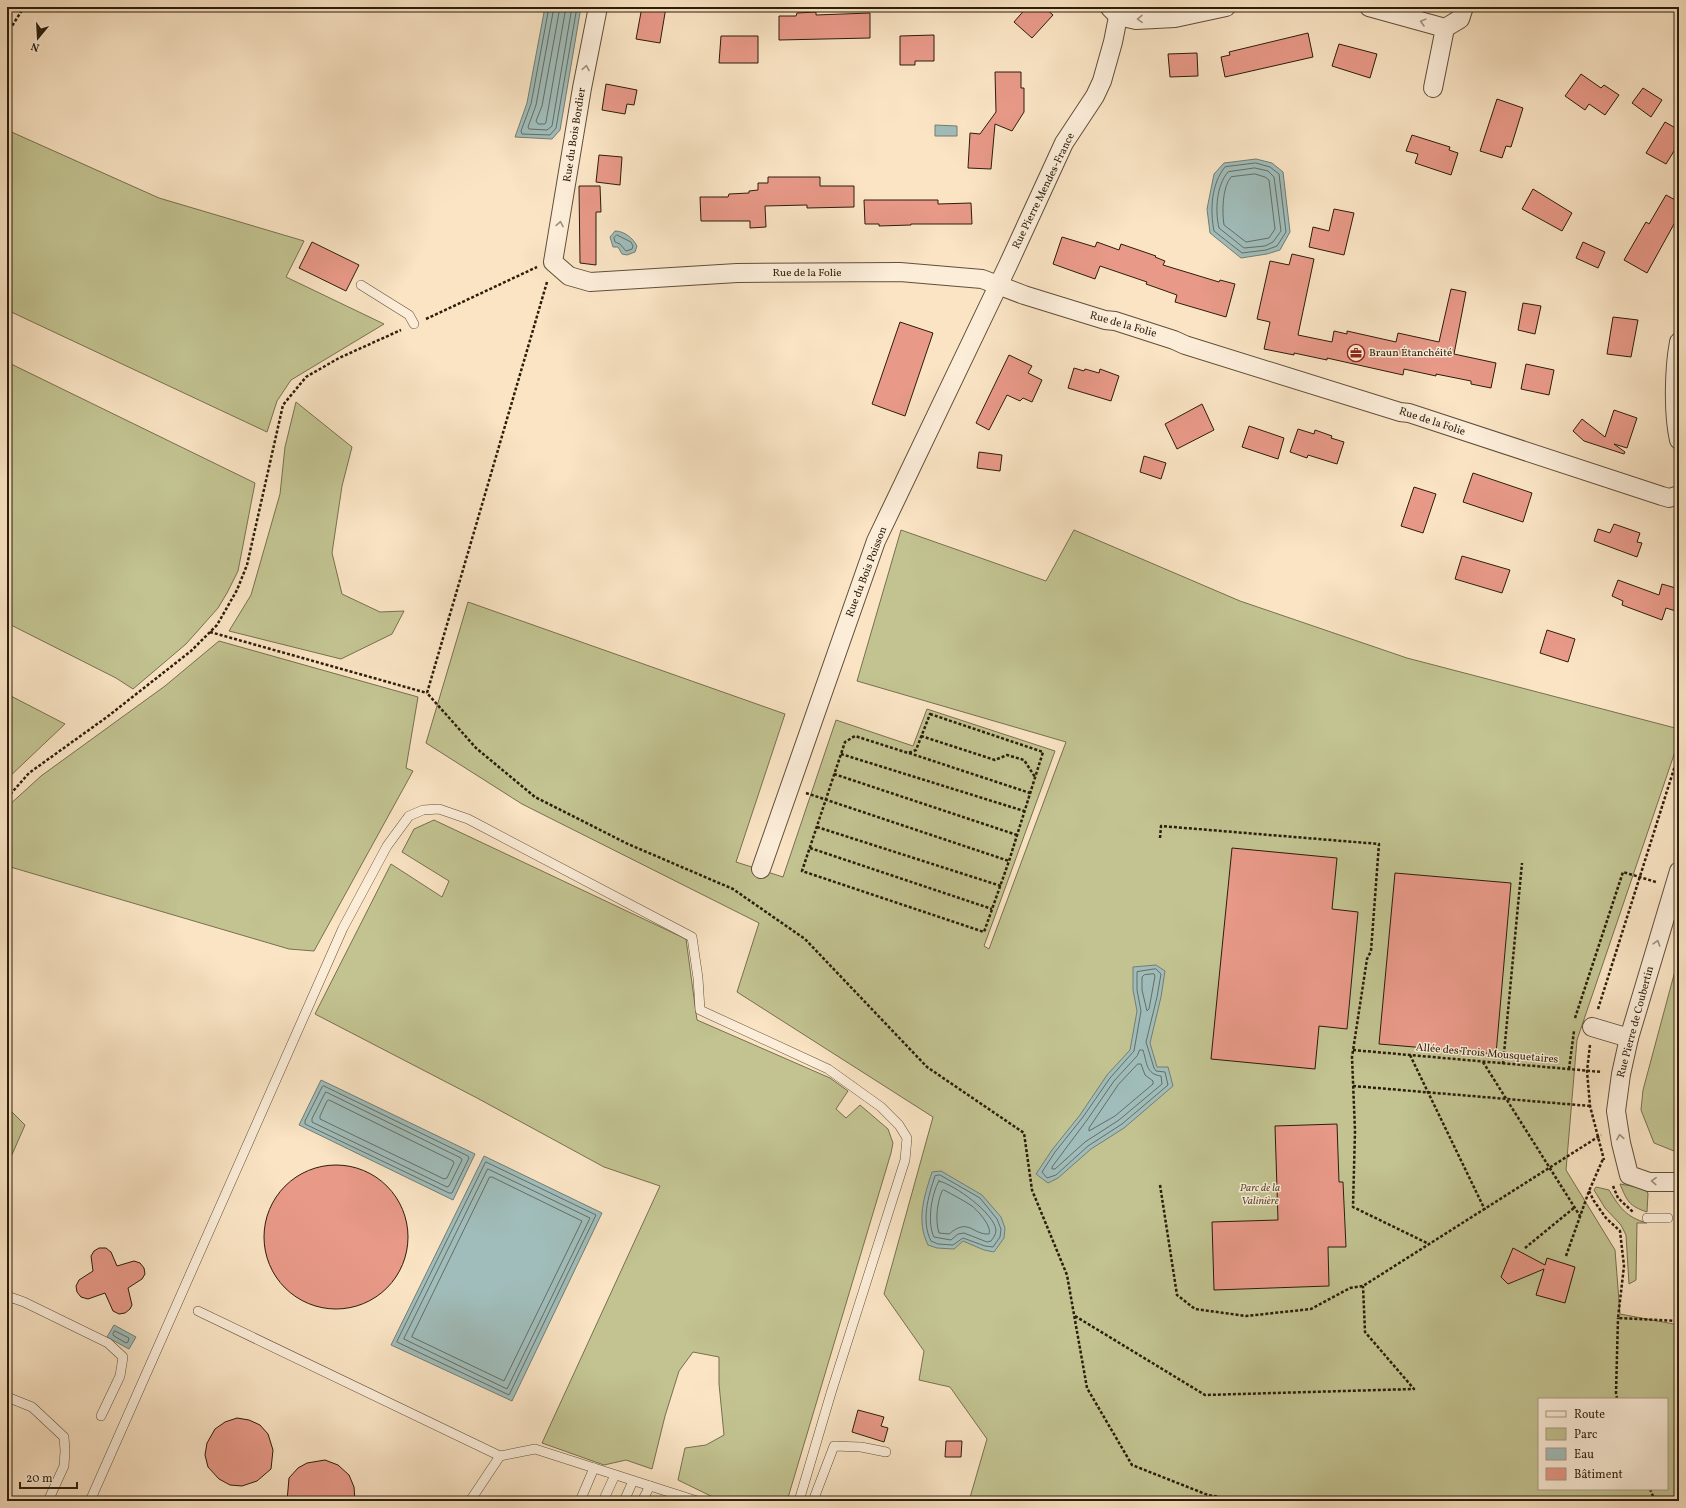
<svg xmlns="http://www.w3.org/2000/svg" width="1686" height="1508" font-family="Vollkorn,serif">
<rect width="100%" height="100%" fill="#fae4c4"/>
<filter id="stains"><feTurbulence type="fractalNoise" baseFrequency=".005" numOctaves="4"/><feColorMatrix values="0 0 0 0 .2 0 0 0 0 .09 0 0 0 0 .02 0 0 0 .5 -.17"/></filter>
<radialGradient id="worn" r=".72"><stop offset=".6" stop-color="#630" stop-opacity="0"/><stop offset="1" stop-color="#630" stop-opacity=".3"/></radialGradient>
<!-- green -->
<g fill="#c2c391" stroke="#77704e" fill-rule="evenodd">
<polygon points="7,130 159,198 304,241 286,277 384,324 291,380 277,401 267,432 7,310"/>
<polygon points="7,362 255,483 238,571 227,593 218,608 186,644 133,689 116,678 7,623"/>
<polygon points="296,402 352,447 342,486 332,553 342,594 380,612 404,611 392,634 341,659 229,631 251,595 280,494 285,447"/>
<path d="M 901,530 L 1046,581 L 1074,530 L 1240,601 L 1407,658 L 1679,729 L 1679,740 L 1577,1040 L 1566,1170 L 1615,1250 L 1620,1314 L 1679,1325 L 1679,1501 L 969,1501 L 987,1439 L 950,1387 L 919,1380 L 924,1351 L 884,1294 L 933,1117 L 737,992 L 759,923 L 522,804 L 426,743 L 468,602 L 785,714 L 736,862 L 783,877 L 836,720 L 913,746 L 927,709 L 1055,751 L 984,946 L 989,949 L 1066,742 L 857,681 ZM 1539,1399 L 1667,1399 L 1667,1489 L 1539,1489 Z"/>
<polygon points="219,641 418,697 406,768 413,771 314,951 289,949 7,866 7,807 41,776 165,686"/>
<polygon points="7,694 65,724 7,779"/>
<polygon points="434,820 686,939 697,1020 830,1078 848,1091 836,1109 846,1118 860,1105 888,1129 893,1143 891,1153 787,1501 721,1501 678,1480 685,1448 706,1445 724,1435 719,1384 719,1357 693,1352 679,1371 665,1416 652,1469 626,1460 604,1465 542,1443 660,1186 604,1167 477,1098 315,1014 391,864 442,897 449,881 402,852 414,829"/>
<polygon points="1679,956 1679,1153 1654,1143 1641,1110 1643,1090"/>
<polygon points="7,1110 11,1111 25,1125 7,1166"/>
<path d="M 1620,1184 L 1643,1188 L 1648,1193 L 1647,1212 C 1629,1206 1627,1201 1620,1184 Z"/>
<path d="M 1596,1187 L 1609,1190 C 1620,1208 1626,1217 1647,1223 L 1637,1223 L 1636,1280 L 1629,1284 L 1626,1235 L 1621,1225 L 1605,1208 L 1594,1190 Z"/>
</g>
<!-- water -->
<g fill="#a0bdbb" stroke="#727d74">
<polygon points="545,7 581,7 560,130 552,139 515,137 527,103"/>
<polygon points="935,125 957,126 957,136 935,136"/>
<polygon points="1256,159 1272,163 1283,172 1290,232 1280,250 1267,254 1241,258 1210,233 1207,209 1214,174 1224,163"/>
<path d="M 615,231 C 624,231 633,238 637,246 L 635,252 L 627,255 L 622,254 L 618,247 L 613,247 L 610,237 Z"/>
<polygon points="1156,965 1165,971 1161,997 1150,1043 1157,1067 1168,1067 1173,1086 1124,1128 1091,1149 1058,1178 1048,1183 1036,1174 1052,1150 1080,1115 1107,1075 1130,1050 1137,1011 1133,990 1133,967"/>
<polygon points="321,1080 475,1154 453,1200 299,1125"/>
<polygon points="484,1156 602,1213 512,1401 391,1345"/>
<path d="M 941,1171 L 982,1195 L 1001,1217 L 1005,1228 L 1004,1238 L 994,1252 L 984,1250 L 963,1241 L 954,1249 L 937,1248 L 928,1245 C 916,1220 924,1197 932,1172 Z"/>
<polygon points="114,1325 136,1337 129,1349 107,1337"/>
</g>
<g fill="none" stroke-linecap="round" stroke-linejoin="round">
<!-- shore -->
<g stroke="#666d62" stroke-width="1">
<polyline points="549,7 531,104 521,131 522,134 550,135 556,128 577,7"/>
<polyline points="554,7 536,105 528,127 529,129 547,130 552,126 572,7"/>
<polyline points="560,7 542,106 536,121 538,124 545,124 546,122 566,7"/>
<path d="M 1256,163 L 1270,167 L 1279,174 L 1286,232 L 1277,246 L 1266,250 L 1242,253 L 1214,231 C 1210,210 1211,184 1225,167 Z"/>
<path d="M 1255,168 L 1268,171 L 1274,177 L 1281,231 L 1273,242 L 1265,246 L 1244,248 L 1219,228 C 1215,211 1216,186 1228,172 Z"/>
<path d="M 1255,174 L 1265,177 L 1269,180 L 1275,229 L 1269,238 L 1246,242 L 1224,225 C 1222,213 1222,187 1231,177 Z"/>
<polygon points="617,235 631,242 633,246 632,249 626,251 620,244 615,242 614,238"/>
<polygon points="1156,969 1161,974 1157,997 1146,1042 1154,1068 1156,1071 1165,1072 1168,1085 1122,1124 1088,1146 1056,1175 1047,1178 1042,1172 1055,1152 1083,1117 1110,1078 1134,1051 1141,1011 1137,990 1137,972"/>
<polygon points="1154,974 1155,976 1149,1009 1147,1011 1142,990 1142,977 1144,975"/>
<path d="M 1140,1050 L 1143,1050 C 1147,1063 1146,1074 1161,1076 L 1162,1084 L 1119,1120 L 1085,1142 L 1055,1169 L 1052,1169 L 1052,1167 L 1087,1120 L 1114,1081 L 1137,1056 Z"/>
<polygon points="1138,1064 1141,1064 1145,1075 1153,1081 1153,1084 1115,1116 1089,1131 1089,1128 1118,1085"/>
<polygon points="324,1086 468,1156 469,1158 452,1193 449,1193 305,1124 305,1121 322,1087"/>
<polygon points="326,1092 461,1158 462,1160 449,1186 447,1187 312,1122 312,1119"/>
<polygon points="329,1100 453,1161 454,1163 447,1178 444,1179 320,1119 320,1116 327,1101"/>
<polygon points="486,1162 596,1215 509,1395 397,1342"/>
<polygon points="488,1169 590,1218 507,1389 404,1339"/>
<path d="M 940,1175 L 980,1198 L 997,1219 L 1001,1229 L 1000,1237 L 993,1247 L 985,1246 L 963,1238 L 953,1245 L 938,1244 L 931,1241 C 921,1221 928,1197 935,1176 Z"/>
<polygon points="490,1177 492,1177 582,1221 504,1381 412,1337"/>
<path d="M 939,1181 C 955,1185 994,1213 996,1230 C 996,1235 993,1238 991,1241 L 987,1242 L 964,1233 L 958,1234 L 951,1240 L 934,1237 C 927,1223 931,1195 939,1181 Z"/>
<path d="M 944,1190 C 953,1195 963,1200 972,1206 C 978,1211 992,1226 989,1234 C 972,1235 969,1217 949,1234 L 939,1233 C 935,1220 937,1203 942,1191 Z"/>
<polygon points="115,1331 129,1338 128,1342 126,1343 114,1336 113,1334"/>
</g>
</g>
<!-- building -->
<g fill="#e89988" stroke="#2c1d0a">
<polygon points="642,7 666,7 660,43 636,39"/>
<polygon points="1027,7 1044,7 1053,15 1032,38 1014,22"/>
<polygon points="816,12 816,15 870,13 870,38 779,40 779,16 796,16 797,13"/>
<polygon points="1308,33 1313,57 1225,77 1221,57 1230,55 1229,52"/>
<polygon points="934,35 934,61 915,61 915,65 900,65 900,36"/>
<polygon points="721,36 758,36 758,63 719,63"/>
<polygon points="1339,44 1377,54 1370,78 1332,66"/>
<polygon points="1197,53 1198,76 1170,77 1168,54"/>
<polygon points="995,72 1021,72 1021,88 1024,88 1024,112 1012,131 995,124 991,169 968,168 970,133 980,134 996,112"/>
<polygon points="1581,74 1601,88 1604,85 1619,95 1605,115 1589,104 1585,110 1565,96"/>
<polygon points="606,84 637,90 634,105 627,104 625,114 602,110"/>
<polygon points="1643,88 1662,100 1651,117 1632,103"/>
<polygon points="1497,99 1523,108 1511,147 1506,146 1502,158 1480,151"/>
<polygon points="1665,122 1679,130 1679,143 1666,164 1646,153"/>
<polygon points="1412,135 1450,147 1449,150 1458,153 1451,175 1415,163 1418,154 1406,151"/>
<polygon points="599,155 622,157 620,185 596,182"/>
<polygon points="768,177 820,177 820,186 854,186 854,207 807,208 807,205 765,206 766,227 750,228 750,221 701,221 700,197 728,197 729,194 749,193 749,191 758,190 758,183 768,183"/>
<polygon points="579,186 600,186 601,212 596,212 596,265 580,263"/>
<polygon points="1533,189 1572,213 1562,231 1522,209"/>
<polygon points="1666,195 1679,202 1679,215 1647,273 1624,260 1646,222 1649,224"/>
<polygon points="864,200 938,200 938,204 971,203 972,224 911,224 911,225 879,226 879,224 865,224"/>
<polygon points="1334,209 1354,213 1344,255 1309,247 1313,227 1329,231"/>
<polygon points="1062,237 1095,247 1097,242 1119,250 1121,244 1156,256 1155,257 1165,261 1163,265 1219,282 1220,280 1235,284 1226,317 1175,302 1177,295 1146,284 1147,282 1100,266 1095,279 1053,264"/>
<polygon points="312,242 359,265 346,291 299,268"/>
<polygon points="1583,242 1605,252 1598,268 1576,258"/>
<polygon points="1292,254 1314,259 1298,335 1332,342 1334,331 1347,334 1347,331 1396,342 1398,333 1439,342 1451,289 1466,292 1454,354 1496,363 1491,388 1471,384 1471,381 1436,374 1436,376 1404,369 1403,375 1327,358 1327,360 1294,353 1294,355 1264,349 1270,322 1257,319 1270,261 1289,265"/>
<polygon points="1523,303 1541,306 1535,334 1518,330"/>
<polygon points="1613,317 1638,320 1631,357 1607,354"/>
<polygon points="900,322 933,333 905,416 872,404"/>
<polygon points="1009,355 1032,366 1028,373 1042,380 1032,402 1023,398 1020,401 1007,395 989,430 976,423"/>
<polygon points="1526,364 1554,370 1549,395 1521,389"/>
<polygon points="1074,368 1084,371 1085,369 1099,373 1100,369 1119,376 1111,401 1068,388"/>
<polygon points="1202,404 1214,430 1177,449 1165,424"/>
<polygon points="1614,410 1637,418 1627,448 1614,444 1625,452 1624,454 1584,441 1573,431 1582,419 1605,437"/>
<polygon points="1249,426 1284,438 1278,459 1242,447"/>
<polygon points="1298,429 1314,434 1315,430 1332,436 1331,438 1344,442 1337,464 1308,455 1307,458 1290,452"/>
<polygon points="979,452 1002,455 1000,471 977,468"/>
<polygon points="1144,456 1166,463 1161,479 1140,472"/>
<polygon points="1473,473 1532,493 1523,522 1463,502"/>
<polygon points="1414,487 1436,494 1423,533 1401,526"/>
<polygon points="1614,524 1640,533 1637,542 1642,543 1637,557 1594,541 1598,529 1610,533"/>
<polygon points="1462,556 1510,570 1502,593 1455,579"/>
<polygon points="1618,580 1659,595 1662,584 1679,589 1679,612 1666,608 1662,620 1622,605 1623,601 1612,596"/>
<polygon points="1547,630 1575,639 1568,662 1540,653"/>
<polygon points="1232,848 1337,858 1332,909 1358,912 1347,1029 1319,1026 1315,1069 1211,1059"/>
<polygon points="1395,873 1511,883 1496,1054 1379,1044"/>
<polygon points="1337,1124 1339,1182 1343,1182 1346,1247 1328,1247 1329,1286 1214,1290 1212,1222 1278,1220 1275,1126"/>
<circle cx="336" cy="1237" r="72"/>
<polygon points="99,1248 106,1248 111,1252 117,1266 134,1261 140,1263 144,1268 145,1274 142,1279 128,1288 132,1305 130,1309 125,1313 119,1314 113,1311 105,1293 88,1299 81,1297 77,1292 76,1286 79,1280 93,1271 91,1256 94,1251"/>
<polygon points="1513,1248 1545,1265 1547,1258 1575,1267 1565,1303 1536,1295 1544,1269 1508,1284 1501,1277"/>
<polygon points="858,1410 884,1417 881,1426 888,1428 884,1442 852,1432"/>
<polygon points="237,1418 249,1420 260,1425 268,1434 273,1450 271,1469 257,1481 242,1486 230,1485 219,1479 208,1467 205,1455 207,1443 215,1429 225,1422"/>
<polygon points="946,1441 962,1441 961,1457 945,1457"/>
<polygon points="325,1460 338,1465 349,1475 354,1487 355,1501 287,1501 289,1478 298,1468 307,1463"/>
</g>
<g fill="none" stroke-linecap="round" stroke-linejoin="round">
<defs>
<g id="service">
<polyline points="361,285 409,315 414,324"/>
<polyline points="1647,1218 1668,1218"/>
<polyline points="7,1296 24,1302 108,1343 123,1357 120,1376 101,1416"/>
<polyline points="198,1311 500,1456"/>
<polyline points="7,1397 32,1407 64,1437 65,1451 64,1466 48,1501"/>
<polyline points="7,1498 11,1501"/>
<polyline points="90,1501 343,928 387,846 409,816 423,810 439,809 468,819 692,937 698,978 700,1010 828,1069 881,1107 899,1125 907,1138 905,1160 831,1393 799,1501"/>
<polyline points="470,1501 500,1456 535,1449 697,1501"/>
<polyline points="580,1501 594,1468"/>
<polyline points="603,1501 615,1475"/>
<polyline points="624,1501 633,1481"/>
<polyline points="642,1501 650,1486"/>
<polyline points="813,1501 834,1446 861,1447 886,1452"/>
</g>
<g id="minor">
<polyline points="598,7 582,88 553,262 569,276 590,282 737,273 900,272 982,279 1024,295 1105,320 1115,321 1174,340 1185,345 1400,412 1409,413 1662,496 1669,498 1679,495"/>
<polyline points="1369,7 1445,28 1460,19 1464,7"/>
<polyline points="1110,8 1118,16 1136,20 1175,18 1226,7"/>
<polyline points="1433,88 1445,28"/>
<path d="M 1679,342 C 1674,369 1673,414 1679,440"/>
<polyline points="761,869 876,541 1008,265 1064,143 1095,96 1102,81 1113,42 1120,7"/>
<polyline points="1679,871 1629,1038 1621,1074 1616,1111 1621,1143 1629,1175 1649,1182 1679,1182"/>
<polyline points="1592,1027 1629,1038"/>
</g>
</defs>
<!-- service casing -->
<use href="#service" stroke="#604f38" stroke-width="10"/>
<!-- minor casing -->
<use href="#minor" stroke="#604f38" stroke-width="20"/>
<!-- path -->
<g stroke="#2c1d0a" stroke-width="2.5" stroke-dasharray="3 2" stroke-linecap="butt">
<polyline points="7,34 24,7"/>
<polyline points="547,282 427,693 476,748 535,797 628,844 733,889 805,939 927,1067 1024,1133 1032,1190 1067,1275 1087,1388 1132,1465 1208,1495 1243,1501"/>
<polyline points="426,319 537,267"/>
<polyline points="210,632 427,693"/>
<polygon points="930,714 1043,752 1009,861 984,932 802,871 845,742 855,736 908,753 916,750"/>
<polyline points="921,736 995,760 1007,755 1024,760 1035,777"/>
<polyline points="909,753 1030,793"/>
<polyline points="841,754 1024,811"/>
<polyline points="834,774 1017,835"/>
<polyline points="806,793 1009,861"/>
<polyline points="7,798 29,773 107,717 191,651 217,625 237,590 247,565 283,405 306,377 339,358 401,330"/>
<polyline points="817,827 1001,886"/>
<polyline points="1160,838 1161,826 1379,844 1371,951 1367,959 1352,1057 1355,1131 1353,1207 1429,1244"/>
<polyline points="810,848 992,909"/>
<polyline points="1598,1009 1679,753"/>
<polyline points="1575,1018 1623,872 1656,882"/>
<polyline points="1590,1045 1587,1071 1590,1106 1604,1160"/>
<polyline points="1353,1050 1602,1072"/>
<polyline points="1410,1055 1485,1210"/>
<polyline points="1483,1062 1580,1216"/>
<polyline points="1503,1064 1522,863"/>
<polyline points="1569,1069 1574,1031"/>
<polyline points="1353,1086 1590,1106"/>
<polyline points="1160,1185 1177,1295 1195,1309 1246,1316 1311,1309 1350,1288 1363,1286 1601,1135"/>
<polyline points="1613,1186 1618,1198 1634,1213"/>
<polyline points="1589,1191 1594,1201 1606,1218 1620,1231 1624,1266 1618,1318 1679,1321"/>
<polyline points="1525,1248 1575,1207"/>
<polyline points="1566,1256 1589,1191 1603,1159"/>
<polyline points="1075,1316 1205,1395 1414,1389 1365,1332 1363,1286"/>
<polyline points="1617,1399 1616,1393 1618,1318"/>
<polyline points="1650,1489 1655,1501"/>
</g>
<!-- service -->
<use href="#service" stroke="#fcedd9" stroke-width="9"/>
<!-- minor -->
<use href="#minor" stroke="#fcedd9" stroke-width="18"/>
</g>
<!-- one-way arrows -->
<defs><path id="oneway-chevron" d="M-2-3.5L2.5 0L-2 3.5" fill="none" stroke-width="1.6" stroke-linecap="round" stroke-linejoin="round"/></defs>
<g stroke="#9e8f7c">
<use href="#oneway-chevron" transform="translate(1140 19) rotate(179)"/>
<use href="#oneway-chevron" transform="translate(1423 22) rotate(-165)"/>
<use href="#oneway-chevron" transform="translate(586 68) rotate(-79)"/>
<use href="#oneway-chevron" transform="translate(560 224) rotate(-80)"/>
<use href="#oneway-chevron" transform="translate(1657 943) rotate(-73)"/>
<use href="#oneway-chevron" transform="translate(1620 1137) rotate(-100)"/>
<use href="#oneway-chevron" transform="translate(1654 1181) rotate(-177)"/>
</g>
<!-- icons -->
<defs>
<symbol id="office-ring" viewBox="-11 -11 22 22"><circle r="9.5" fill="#fcedd9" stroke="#8f2418" stroke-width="1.5"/><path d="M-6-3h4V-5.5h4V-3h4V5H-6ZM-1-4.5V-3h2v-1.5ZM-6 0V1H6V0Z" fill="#8f2418"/></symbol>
</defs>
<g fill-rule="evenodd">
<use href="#office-ring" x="1346" y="343" width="20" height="20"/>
</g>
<g text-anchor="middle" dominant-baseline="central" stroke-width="3" stroke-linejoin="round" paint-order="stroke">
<!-- street labels -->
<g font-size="11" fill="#2c1d0a" stroke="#fcedd9">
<text transform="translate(575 135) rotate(-81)">Rue du Bois Bordier</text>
<text transform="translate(1044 191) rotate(-64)">Rue Pierre Mendes-France</text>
<text x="807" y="273">Rue de la Folie</text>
<text transform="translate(1123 325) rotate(16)">Rue de la Folie</text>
<text transform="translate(1432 422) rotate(18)">Rue de la Folie</text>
<text transform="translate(867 572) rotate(-69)">Rue du Bois Poisson</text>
<text transform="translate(1636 1022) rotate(-75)">Rue Pierre de Coubertin</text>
<text transform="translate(1487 1054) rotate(5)">Allée des Trois Mousquetaires</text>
</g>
<!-- poi labels -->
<g font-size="11" fill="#2c1d0a" stroke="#fcedd9" text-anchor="start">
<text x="1369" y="353">Braun Étanchéité</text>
</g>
<!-- park labels -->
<g font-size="11" font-style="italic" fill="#594f32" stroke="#fcedd9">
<text x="1260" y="1188">Parc de la<tspan x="1260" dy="13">Valinière</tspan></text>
</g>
</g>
<!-- margin -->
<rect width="1686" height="1508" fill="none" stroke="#fae4c4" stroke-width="24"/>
<rect x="8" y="8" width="1670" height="1492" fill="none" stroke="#2c1d0a" stroke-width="2"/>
<rect x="12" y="12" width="1662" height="1484" fill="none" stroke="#2c1d0a"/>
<!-- legend -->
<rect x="1538" y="1398" width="130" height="92" fill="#fcedd9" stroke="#a99a86"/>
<rect x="1546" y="1411" width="20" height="6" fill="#fcedd9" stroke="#a99a86"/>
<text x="1574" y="1418" font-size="12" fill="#2c1d0a">Route</text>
<rect x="1546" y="1428" width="20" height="12" fill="#c2c391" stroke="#a99a86"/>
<text x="1574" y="1438" font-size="12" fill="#2c1d0a">Parc</text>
<rect x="1546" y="1448" width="20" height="12" fill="#a0bdbb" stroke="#a99a86"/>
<text x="1574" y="1458" font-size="12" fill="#2c1d0a">Eau</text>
<rect x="1546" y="1468" width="20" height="12" fill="#e89988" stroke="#a99a86"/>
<text x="1574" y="1478" font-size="12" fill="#2c1d0a">Bâtiment</text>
<!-- north arrow -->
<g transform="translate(38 38) rotate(198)" stroke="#fcedd9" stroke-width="3" paint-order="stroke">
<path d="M0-3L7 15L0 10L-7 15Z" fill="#2c1d0a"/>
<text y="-6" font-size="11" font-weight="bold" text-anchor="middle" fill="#2c1d0a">N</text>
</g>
<!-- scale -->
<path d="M20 1482v6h57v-6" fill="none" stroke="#2c1d0a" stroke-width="2"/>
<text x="26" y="1482" font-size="12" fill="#2c1d0a" stroke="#fcedd9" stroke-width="3" paint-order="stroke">20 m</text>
<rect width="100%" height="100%" filter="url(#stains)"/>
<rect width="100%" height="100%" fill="url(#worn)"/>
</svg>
